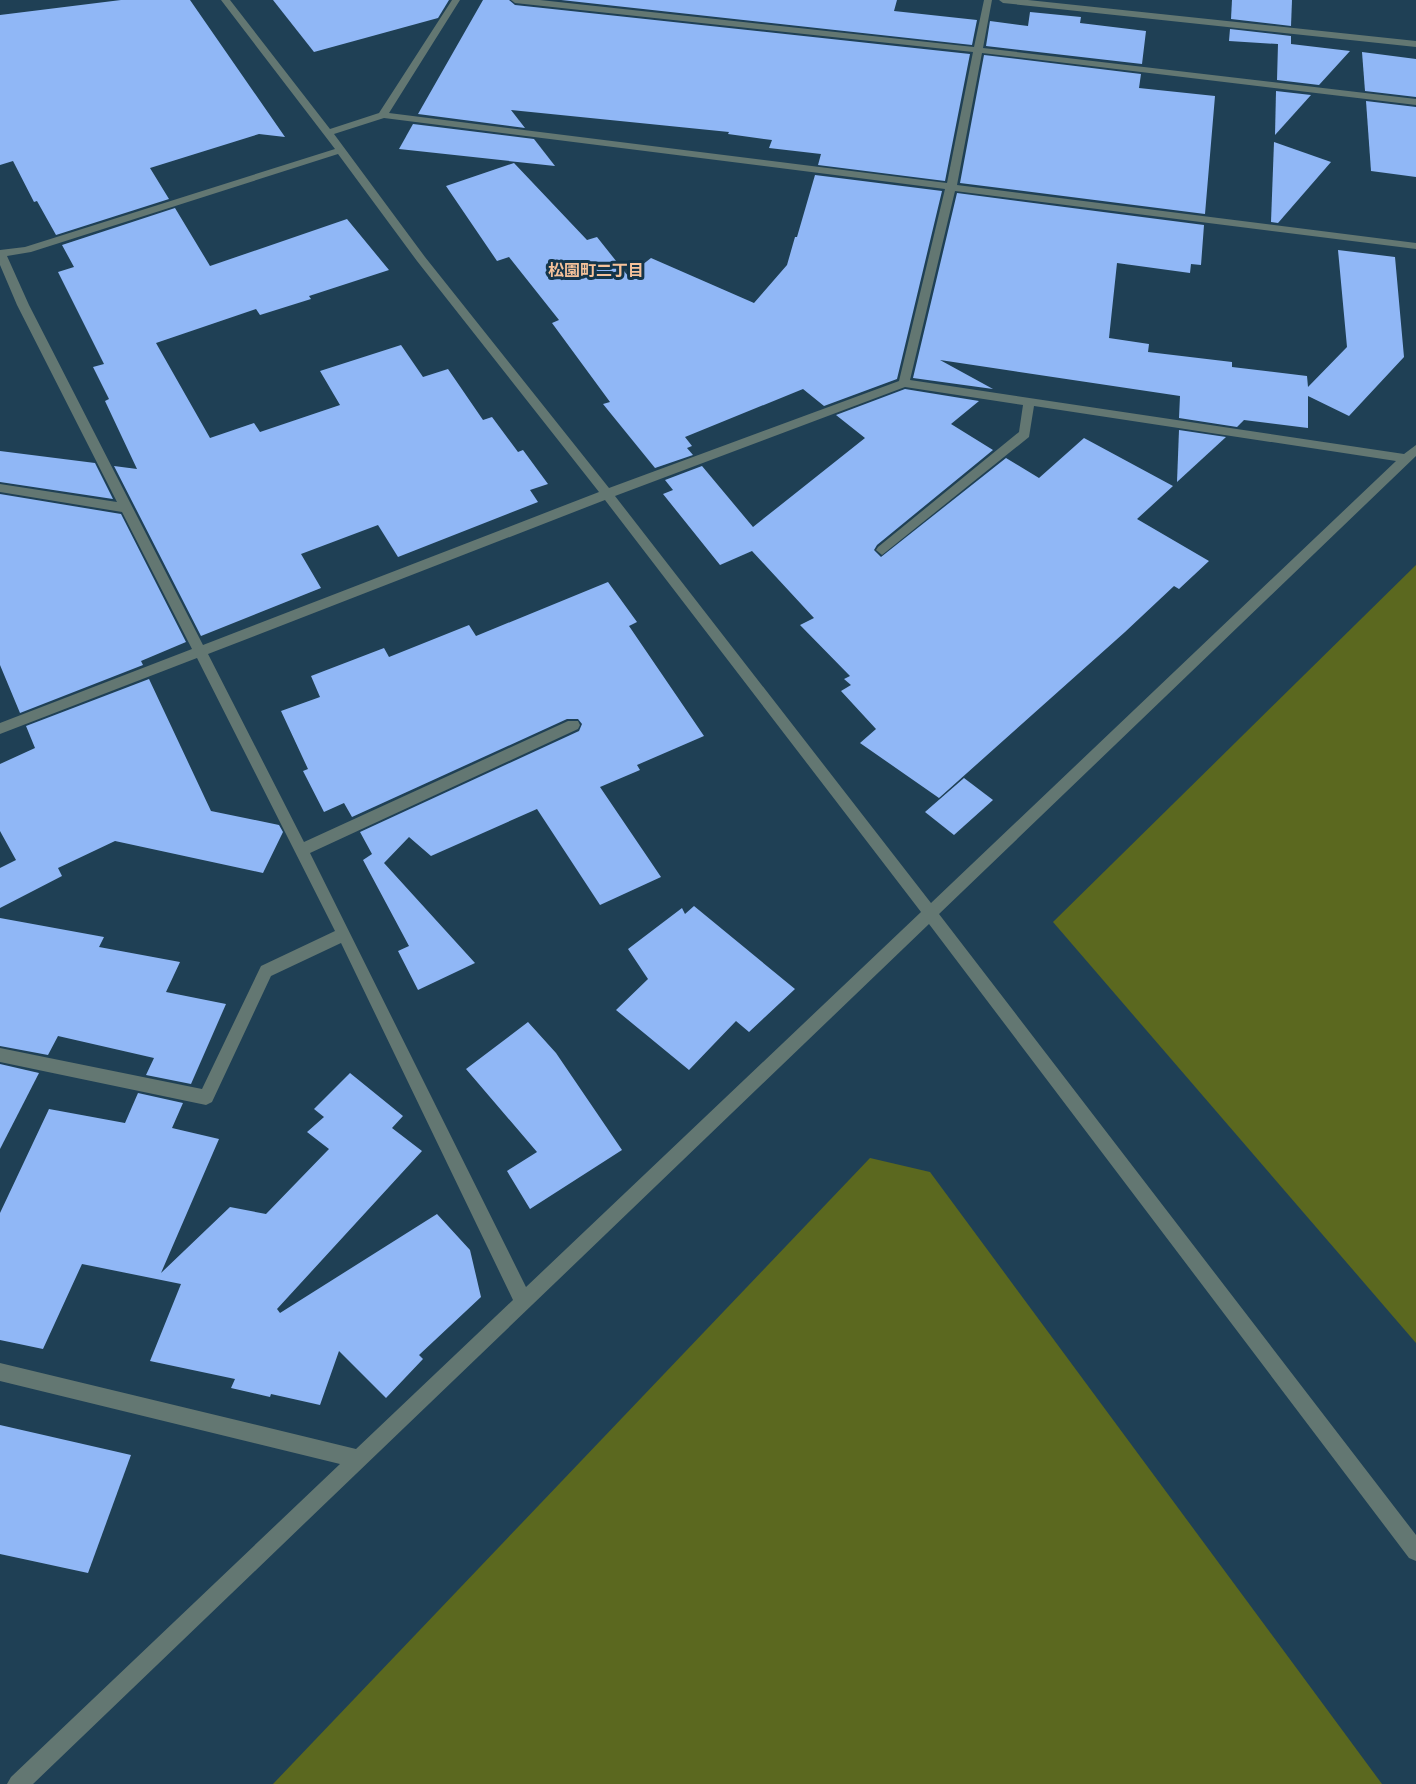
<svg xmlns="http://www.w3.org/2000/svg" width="1416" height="1784" font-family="'Noto Sans','Noto Sans JP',sans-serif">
<rect width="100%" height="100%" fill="#1f4055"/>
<!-- green -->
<g fill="#5b681f">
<polygon points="1416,565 1416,1343 1053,922"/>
<polygon points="870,1158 930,1172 1382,1784 273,1784"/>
</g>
<!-- building -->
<g fill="#90b7f6">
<polygon points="121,0 190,0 285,137 259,134 150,168 169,199 56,235 37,201 34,202 13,161 0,165 0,15"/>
<polygon points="273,0 449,0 438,18 314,52"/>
<polygon points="483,0 509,0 515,5 970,54 945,181 818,165 821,154 769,148 772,140 728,134 729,132 511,110 525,128 418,114"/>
<polygon points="561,0 897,0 894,11 977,20 972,45"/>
<polygon points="1232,0 1292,0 1291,26 1231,19"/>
<polygon points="1030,12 1081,17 1080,23 1146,31 1142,64 986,46 990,21 1028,26"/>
<polygon points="1230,29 1291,36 1291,44 1350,51 1319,85 1277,80 1278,44 1229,41"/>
<polygon points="1362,52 1416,59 1416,97 1365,91"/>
<polygon points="984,55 1141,74 1139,88 1215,96 1205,214 960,183"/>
<polygon points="1276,91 1311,95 1275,135"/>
<polygon points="1366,101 1416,107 1416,177 1371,171"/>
<polygon points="413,124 534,139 555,166 399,149"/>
<polygon points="1274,142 1331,162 1278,223 1271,222"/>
<polygon points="514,163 587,240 597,237 628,276 651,258 754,303 787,265 795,237 797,237 815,175 942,191 897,379 824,406 803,389 685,437 692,446 687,448 693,455 655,468 603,404 610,402 552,323 559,320 509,257 497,261 446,186"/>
<polygon points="957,193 1204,225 1201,265 1191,264 1190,273 1117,263 1109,338 1149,344 1148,352 1232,362 1232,367 1307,376 1308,387 1347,347 1338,250 1395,257 1404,357 1349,416 1308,396 1308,428 1244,420 1237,427 1179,418 1180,396 940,360 993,389 913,378"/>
<polygon points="175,208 210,266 347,219 389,270 309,296 311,299 260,315 256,309 156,343 210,438 254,423 260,432 340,405 320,371 401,345 423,377 448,369 483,420 492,417 518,452 523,450 548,484 530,490 538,502 398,557 378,525 301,554 321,588 201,636 114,466 137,469 105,401 109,399 93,367 104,364 58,272 74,267 62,245"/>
<polygon points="905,389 979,401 951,424 993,450 877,545 874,550 881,557 1006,458 1039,478 1084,438 1173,486 1137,519 1209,561 1179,589 1174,586 1125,632 939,798 860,743 876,729 841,691 851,685 844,679 850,676 800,625 814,618 752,551 720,565 663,494 673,490 665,480 702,466 753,527 865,438 836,415"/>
<polygon points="1179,430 1226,437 1177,482"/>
<polygon points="0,451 95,463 113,499 0,482"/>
<polygon points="0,494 121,514 186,642 141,661 143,665 20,713 0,665"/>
<polygon points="608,582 637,622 629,626 704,736 637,765 640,770 600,787 661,877 600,905 537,809 431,856 409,837 384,863 475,963 418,990 398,951 409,946 363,860 372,854 360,832 579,731 582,724 578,719 567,719 352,817 344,803 324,812 303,771 308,769 281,711 320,697 311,676 384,648 389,657 469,625 476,636"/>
<polygon points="149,679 211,811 279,825 283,832 263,873 115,841 58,868 62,876 0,908 0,868 16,860 0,831 0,764 35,748 26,726"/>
<polygon points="964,778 993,800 954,835 925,812"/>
<polygon points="694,906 795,989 749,1032 736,1021 689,1070 616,1010 648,979 628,949 682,908 685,914"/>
<polygon points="0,918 104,937 99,947 180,962 166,992 226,1004 191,1084 146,1075 154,1058 58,1036 48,1055 0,1046"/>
<polygon points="528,1022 556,1053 622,1150 530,1209 507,1171 537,1152 466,1069"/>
<polygon points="0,1064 39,1073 0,1149"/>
<polygon points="350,1073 403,1116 392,1128 422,1151 277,1309 280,1313 437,1214 470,1250 481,1297 419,1355 423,1359 386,1398 339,1351 320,1405 271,1394 270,1397 231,1388 235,1379 150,1361 181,1284 82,1264 43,1349 0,1340 0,1213 49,1109 125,1123 138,1093 183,1103 172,1128 219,1139 161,1273 230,1207 266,1214 329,1149 307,1132 324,1117 314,1109"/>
<polygon points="0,1425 131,1455 88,1573 0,1554"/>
</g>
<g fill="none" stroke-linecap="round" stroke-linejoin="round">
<!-- minor -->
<g fill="#637772" fill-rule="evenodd">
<path d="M 221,0 L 230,0 L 330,129 L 379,113 L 452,0 L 460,0 L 389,113 L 947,183 L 973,52 L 515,3 L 511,0 L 540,0 L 974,47 L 984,0 L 992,0 L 983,48 L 1416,99 L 1416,105 L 982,53 L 957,185 L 1416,243 L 1416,249 L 955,191 L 910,380 L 1404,454 L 1416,445 L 1416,456 L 939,914 L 1416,1535 L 1416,1561 L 1409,1558 L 929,924 L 33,1784 L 7,1784 L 11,1777 L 340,1464 L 0,1381 L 0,1363 L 356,1449 L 513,1300 L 341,943 L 271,976 L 212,1102 L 206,1105 L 0,1062 L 0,1048 L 202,1089 L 261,966 L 335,931 L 197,658 L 0,734 L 0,723 L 192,649 L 122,512 L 0,492 L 0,484 L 117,502 L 17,305 L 0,265 L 0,250 L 25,247 L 335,149 ZM 384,118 L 945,189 L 899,381 L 609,488 L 425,257 L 334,134 ZM 338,154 L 417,261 L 599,492 L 203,645 L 29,305 L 7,256 L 31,252 ZM 905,387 L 1023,405 L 1019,432 L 878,547 L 876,550 L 882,555 L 1029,437 L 1034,406 L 1396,461 L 931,903 L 615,496 ZM 605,500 L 921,912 L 526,1287 L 310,853 L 578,729 L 580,725 L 578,721 L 568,721 L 304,842 L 208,654 Z"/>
<polygon points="999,0 1028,0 1416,41 1416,47 1003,3"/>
</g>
</g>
<g text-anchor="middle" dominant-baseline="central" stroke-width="6" stroke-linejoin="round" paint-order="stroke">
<!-- far-neighbourhood labels -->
<g font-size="16" font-weight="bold" fill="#f6c29a" stroke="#14354a">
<text x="596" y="270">松園町二丁目</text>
</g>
</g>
</svg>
